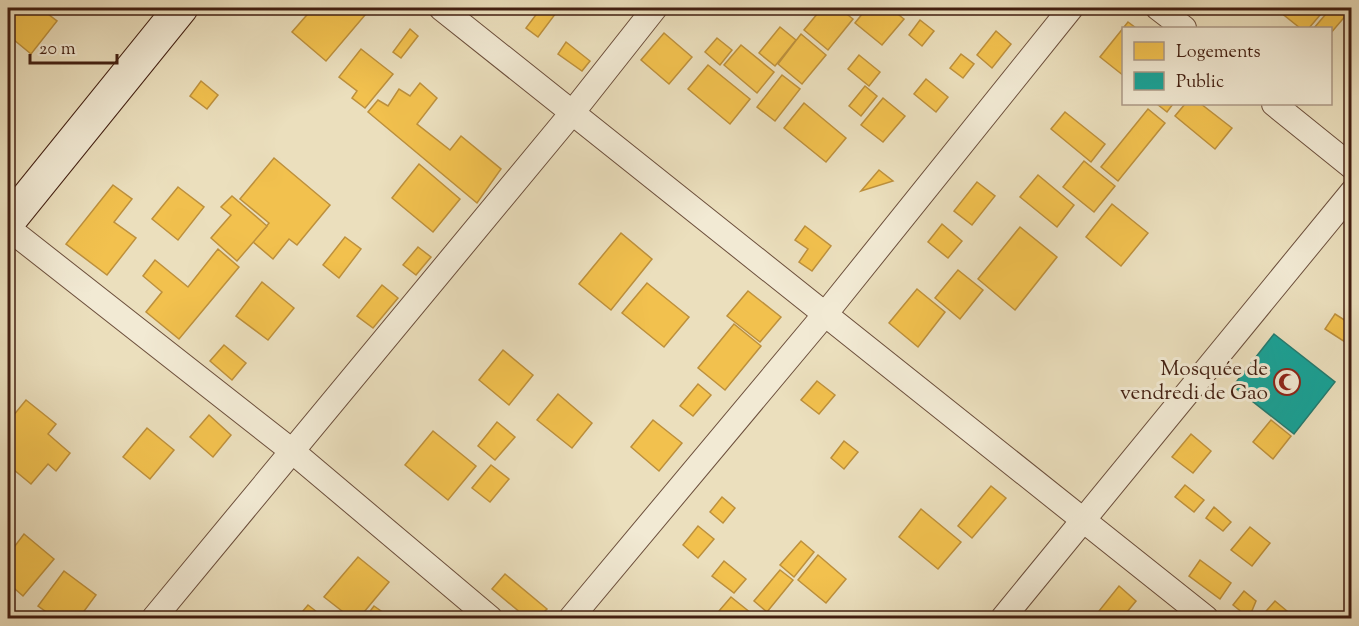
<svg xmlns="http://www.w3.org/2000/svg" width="1359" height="626" font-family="'Sorts Mill Goudy',serif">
<rect width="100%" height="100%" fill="#ebdfbd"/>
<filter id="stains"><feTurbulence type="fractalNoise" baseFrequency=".00333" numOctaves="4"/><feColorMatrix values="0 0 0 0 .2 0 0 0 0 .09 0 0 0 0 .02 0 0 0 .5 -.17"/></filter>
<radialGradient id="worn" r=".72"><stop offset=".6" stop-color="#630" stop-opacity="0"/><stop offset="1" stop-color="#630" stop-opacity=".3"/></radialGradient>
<!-- homes -->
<g fill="#f2c14e" stroke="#bd903c" stroke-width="1.5">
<polygon points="8,8 47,8 44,11 57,21 31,54 8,35"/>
<polygon points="313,8 371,8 326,61 292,32"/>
<polygon points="541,8 559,9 538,37 526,28"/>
<polygon points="822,8 839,8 853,19 828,50 804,30"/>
<polygon points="867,8 890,8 904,19 882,45 855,23"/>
<polygon points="1275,8 1326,8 1309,28 1300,28"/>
<polygon points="1331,8 1341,8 1348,13 1330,34 1330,28 1314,28"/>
<polygon points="920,20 934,31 922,46 909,35"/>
<polygon points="1128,22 1136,28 1124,28 1124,76 1100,57"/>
<polygon points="780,27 796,40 775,66 759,53"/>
<polygon points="410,29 418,36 401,58 393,52"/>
<polygon points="996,31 1011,44 992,68 977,55"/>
<polygon points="664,33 692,57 669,84 641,60"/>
<polygon points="801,34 826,55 802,84 778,64"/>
<polygon points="717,38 732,50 720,65 705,52"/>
<polygon points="566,42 590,61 582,71 558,54"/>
<polygon points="741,45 774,72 757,93 724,65"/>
<polygon points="361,49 393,74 365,108 352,98 357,91 339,77"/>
<polygon points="961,54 974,64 963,78 950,68"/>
<polygon points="859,55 880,72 869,86 848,69"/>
<polygon points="708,65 750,99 730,124 688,89"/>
<polygon points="782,75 800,89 775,121 757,107"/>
<polygon points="926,79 948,97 936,112 914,94"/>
<polygon points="201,81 218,95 207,109 190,96"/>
<polygon points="420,83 437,98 417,124 450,150 461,136 501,169 477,203 368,112 378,100 388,106 399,89 410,96"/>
<polygon points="865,86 877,96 861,116 849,106"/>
<polygon points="883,98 905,116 883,142 861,125"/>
<polygon points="804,103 846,138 826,162 784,128"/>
<polygon points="1157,104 1173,104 1167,112"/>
<polygon points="1185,104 1201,104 1232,128 1215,149 1175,116"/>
<polygon points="1148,109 1165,123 1118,181 1101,167"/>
<polygon points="1065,112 1105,144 1091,162 1051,129"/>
<polygon points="274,158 330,205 297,245 289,239 273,259 253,242 269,223 240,199"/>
<polygon points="1084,161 1115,186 1094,212 1063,187"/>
<polygon points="419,164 460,199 433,232 392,198"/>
<polygon points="879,170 893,181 861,191"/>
<polygon points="1038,175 1074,205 1057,227 1020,197"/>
<polygon points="977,182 995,196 972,225 954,211"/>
<polygon points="113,185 132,199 114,222 136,238 107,275 66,244"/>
<polygon points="178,187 204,207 178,240 152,219"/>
<polygon points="232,196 267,226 237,261 211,238 231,215 221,207"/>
<polygon points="1112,204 1148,233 1121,266 1086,237"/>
<polygon points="942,224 962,241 948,258 928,242"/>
<polygon points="805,226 831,246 812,271 799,262 808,249 795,240"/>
<polygon points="1020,227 1057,257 1015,310 978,279"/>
<polygon points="621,233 652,259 611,310 579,284"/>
<polygon points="345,237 361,249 339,278 323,265"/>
<polygon points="418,247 431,257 416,275 403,265"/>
<polygon points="218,249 239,267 179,339 146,312 162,292 143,276 155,260 188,287"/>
<polygon points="958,270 983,290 960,319 935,298"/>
<polygon points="262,282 294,308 268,340 236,316"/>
<polygon points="647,283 689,317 664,347 622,313"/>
<polygon points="382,285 398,298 373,328 357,316"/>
<polygon points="917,289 945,312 918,347 889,323"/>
<polygon points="748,291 781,317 760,342 727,316"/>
<polygon points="1335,314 1349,323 1352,319 1352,343 1347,339 1345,342 1325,329"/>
<polygon points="734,324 761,346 725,390 698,368"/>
<polygon points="224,345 246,363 232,380 210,361"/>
<polygon points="503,350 533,375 509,405 479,380"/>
<polygon points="817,381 835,395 819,414 801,400"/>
<polygon points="698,384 711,395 693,416 680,406"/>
<polygon points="558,394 592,423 572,448 537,420"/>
<polygon points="26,400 56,424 48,434 70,453 56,471 48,464 31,484 8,465 8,422"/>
<polygon points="209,415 231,435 213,457 190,437"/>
<polygon points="653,420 682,443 659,471 631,447"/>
<polygon points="1271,420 1291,436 1273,459 1253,442"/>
<polygon points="497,422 515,437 495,460 478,446"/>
<polygon points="147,428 174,450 150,479 123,457"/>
<polygon points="433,431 476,466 448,500 405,465"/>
<polygon points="1191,434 1211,451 1193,473 1172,457"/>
<polygon points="844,441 858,452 844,469 831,458"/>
<polygon points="491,465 509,479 490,502 472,488"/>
<polygon points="1185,485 1204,500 1194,512 1175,497"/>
<polygon points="991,486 1006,498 972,538 958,526"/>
<polygon points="722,497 735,508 723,523 710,512"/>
<polygon points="1214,507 1231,522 1223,531 1206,518"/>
<polygon points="921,509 961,542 938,569 899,537"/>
<polygon points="698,526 714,539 698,558 683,545"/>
<polygon points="1250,527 1270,543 1252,566 1231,550"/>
<polygon points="24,534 54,559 23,596 8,583 8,555"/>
<polygon points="801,541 814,552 794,577 780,565"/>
<polygon points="818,555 846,579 826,603 798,580"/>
<polygon points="358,557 389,582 359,618 351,618 324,597"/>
<polygon points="1200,560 1231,583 1220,599 1189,576"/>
<polygon points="724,561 746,579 734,593 712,576"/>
<polygon points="780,570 793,580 767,612 754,601"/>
<polygon points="64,571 96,595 79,618 55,618 38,606"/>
<polygon points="505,574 547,609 538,618 527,618 492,589"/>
<polygon points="1119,586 1136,601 1122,618 1098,618 1095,616"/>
<polygon points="1244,591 1256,601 1249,618 1233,605"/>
<polygon points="731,597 756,617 754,618 713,618"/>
<polygon points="1275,601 1293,616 1291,618 1260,618"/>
<polygon points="308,605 317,612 312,618 297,618"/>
<polygon points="374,606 391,618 365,618"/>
</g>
<!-- public -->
<polygon fill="#17a398" stroke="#247b70" stroke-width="1.5" points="1274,334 1335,382 1294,434 1233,386"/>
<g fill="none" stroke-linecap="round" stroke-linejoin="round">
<defs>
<g id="street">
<polyline points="441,8 1206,618"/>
<polyline points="1158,8 1184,28"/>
<polyline points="1274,104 1352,167"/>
<polyline points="8,228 292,451 490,618"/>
<polyline points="154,618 572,113 655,8"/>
<polyline points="571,618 826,313 1071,8"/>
<polyline points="1003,618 1352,192"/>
</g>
<polyline id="secondary" points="8,222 181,8"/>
</defs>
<!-- street casing -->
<use href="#street" stroke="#6c4f3c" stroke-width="26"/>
<!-- secondary casing -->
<use href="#secondary" stroke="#421f11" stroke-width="35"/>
<!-- street -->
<use href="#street" stroke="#f2ead4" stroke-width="24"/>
<!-- secondary -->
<use href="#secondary" stroke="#f2ead4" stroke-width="33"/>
</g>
<!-- icons -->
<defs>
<symbol id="mosque-ring" viewBox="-11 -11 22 22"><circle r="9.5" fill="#f2ead4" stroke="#8f2418" stroke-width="1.5"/><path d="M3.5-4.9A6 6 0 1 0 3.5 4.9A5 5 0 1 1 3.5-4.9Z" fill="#8f2418"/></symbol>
</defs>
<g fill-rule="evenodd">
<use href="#mosque-ring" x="1272" y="367" width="30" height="30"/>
</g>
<g text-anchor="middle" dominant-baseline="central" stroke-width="6" stroke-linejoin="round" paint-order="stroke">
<!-- poi labels -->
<g font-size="21" fill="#421f11" stroke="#f2ead4" text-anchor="end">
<text x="1268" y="370">Mosquée de<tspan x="1268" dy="24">vendredi de Gao</tspan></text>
</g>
</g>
<!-- margin -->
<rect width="1359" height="626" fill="none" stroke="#ebdfbd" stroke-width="30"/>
<rect x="9" y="9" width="1341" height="608" fill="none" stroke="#421f11" stroke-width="3"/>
<rect x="15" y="15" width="1329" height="596" fill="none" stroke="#421f11" stroke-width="1.5"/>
<!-- legend -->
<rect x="1122" y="27" width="210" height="78" fill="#f2ead4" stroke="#ac9986" stroke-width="1.5"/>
<rect x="1134" y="42" width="30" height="18" fill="#f2c14e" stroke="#ac9986" stroke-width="1.5"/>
<text x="1176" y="57" font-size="18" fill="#421f11">Logements</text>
<rect x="1134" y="72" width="30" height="18" fill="#17a398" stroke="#ac9986" stroke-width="1.5"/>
<text x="1176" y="87" font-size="18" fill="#421f11">Public</text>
<!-- scale -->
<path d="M30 54v9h87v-9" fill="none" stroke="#421f11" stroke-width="3"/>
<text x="39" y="54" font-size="18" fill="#421f11" stroke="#f2ead4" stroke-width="4.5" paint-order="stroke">20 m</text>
<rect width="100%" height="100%" filter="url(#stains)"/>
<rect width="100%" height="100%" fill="url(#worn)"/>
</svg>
